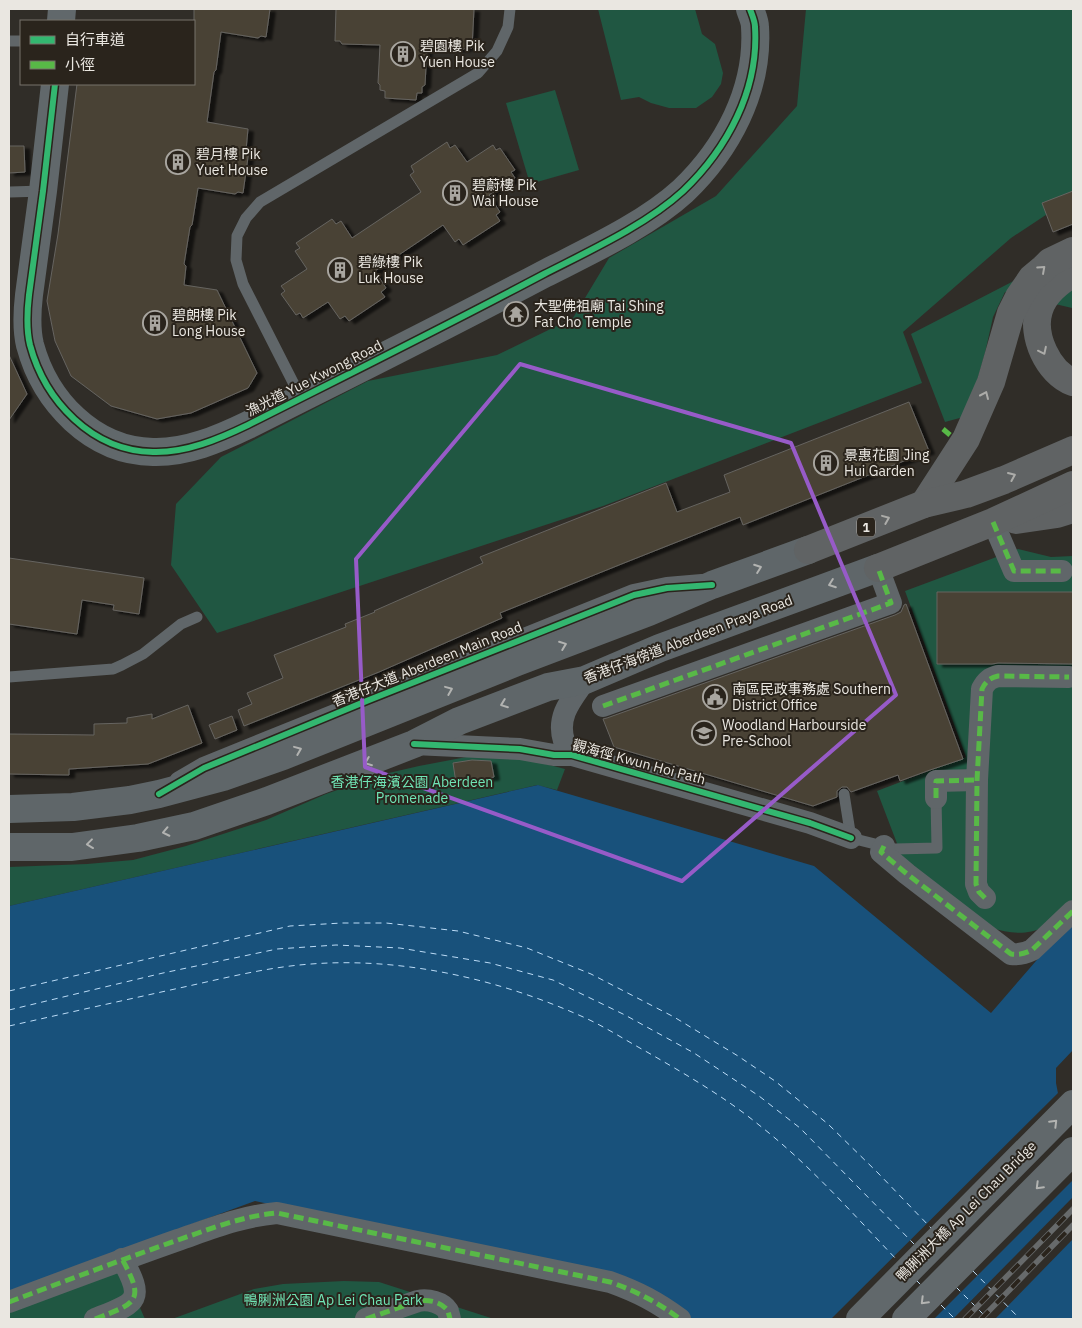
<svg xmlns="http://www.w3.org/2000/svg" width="1082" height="1328" font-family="'IBM Plex Sans','Noto Sans TC',sans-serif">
<defs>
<filter id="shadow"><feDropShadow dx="5.5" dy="3" stdDeviation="1" flood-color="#0009"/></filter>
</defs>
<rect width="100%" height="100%" fill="#302d28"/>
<!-- green -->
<g fill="#205742">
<polygon points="598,9 695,9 702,34 715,44 723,73 721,84 712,97 696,108 669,108 651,103 639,97 621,100"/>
<polygon points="806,9 1073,9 1073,197 1011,238 903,332 922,383 603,506 217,633 171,565 176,504 221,457 368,381 497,355 573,318 609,258 716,196 797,106"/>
<polygon points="555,90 579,170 530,184 506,103"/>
<polygon points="1073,238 1073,332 1072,308 1005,292 993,317 985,353 967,416 945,422 911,334 1039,268"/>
<path d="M 1018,549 L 1051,557 L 1073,556 L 1073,901 C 1063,909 1054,920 1043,927 C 1027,936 1007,933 992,928 L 894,853 L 898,846 L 877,791 L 966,757 L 905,591 Z"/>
<polygon points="477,755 515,756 565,769 557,790 537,785 9,906 9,867 87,864 133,860 186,846 266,820 326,794 380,775 419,766"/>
<polygon points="115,1252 145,1319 9,1319 9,1291"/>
<polygon points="344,1281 379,1282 494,1319 172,1319 254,1289 283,1284"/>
</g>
<!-- water -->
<polygon fill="#18517b" points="538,785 814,866 991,1013 1049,946 1073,924 1073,1050 1056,1068 1056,1083 1062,1114 1073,1132 1073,1319 692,1319 626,1281 255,1201 9,1291 9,906"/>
<!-- pier -->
<g fill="#302d28">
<polygon points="1060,1091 1064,1113 1073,1128 1073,1180 934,1319 831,1319"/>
<polygon points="1073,1197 1073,1239 995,1319 953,1319"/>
</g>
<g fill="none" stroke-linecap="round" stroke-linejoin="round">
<!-- ferry -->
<g stroke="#bcdcf7" stroke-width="1" stroke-dasharray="6 5" stroke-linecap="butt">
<polyline points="9,991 290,926 342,923 386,923 458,931 527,948 591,974 674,1017 738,1056 775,1081 828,1124 878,1173 932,1229"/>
<polyline points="9,1010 163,973 277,949 336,945 400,948 490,963 553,980 625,1015 694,1053 759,1096 800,1128 914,1244"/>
<path d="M 9,1026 C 67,1013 125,1000 184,987 C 225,978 268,967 311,964 C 402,957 498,979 581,1016 C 604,1026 625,1040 647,1052 C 685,1074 725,1097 759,1125 C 810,1165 853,1214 898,1261"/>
<polyline points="973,1271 1020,1319"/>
<polyline points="916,1280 922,1286"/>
<polyline points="956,1287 988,1319"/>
<polyline points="941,1305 955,1319"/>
</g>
</g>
<!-- building -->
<g fill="#484235" stroke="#666460" filter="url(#shadow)">
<polygon points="194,9 270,9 266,37 261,36 258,38 221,32 216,70 214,72 207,122 248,129 246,150 249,150 243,193 238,192 235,194 198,188 192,225 190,227 184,264 186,266 184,285 217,290 257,373 248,388 191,413 157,419 111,406 71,376 55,341 47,301 58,234 77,84 194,84"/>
<polygon points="336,9 474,9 472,48 467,47 464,49 427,48 425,85 422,87 422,93 417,93 416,100 385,98 385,91 380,90 380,85 378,83 380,45 342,44 340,41 335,41"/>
<polygon points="447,142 450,148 455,145 467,162 493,145 496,150 500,148 515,170 511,172 515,178 489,195 500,212 496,215 500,221 463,245 459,239 455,242 443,225 421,240 375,271 386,288 381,292 385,297 349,321 345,316 340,319 328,302 303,318 300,313 296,315 281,294 285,291 281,286 307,269 295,251 300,248 296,243 332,219 336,224 341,221 352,238 421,192 410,175 414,172 411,166"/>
<polygon points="9,146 24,146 25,172 9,173"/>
<polygon points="1073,191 1073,224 1053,232 1042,203"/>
<polygon points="9,355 27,394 9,420"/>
<polygon points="909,402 929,451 743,525 740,517 624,563 500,613 502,618 379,672 244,726 238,710 252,704 247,693 283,678 274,655 346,627 345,624 375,612 374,611 483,563 480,557 666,483 677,512 730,492 724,475"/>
<polygon points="9,558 144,578 139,614 113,610 114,605 82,600 77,634 9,624"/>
<polygon points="937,592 1073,592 1073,664 998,663 992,664 937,664"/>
<polygon points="906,604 963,759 930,770 900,781 898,775 851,792 847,787 842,787 837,791 837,797 813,806 614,747 603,719 607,718 895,615 901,612 904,605"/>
<polygon points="188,705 202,743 148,764 69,769 69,775 9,774 9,734 94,735 94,724 127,723 127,718 152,714 152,719"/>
<polygon points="232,716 237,730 215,739 209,725"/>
<polygon points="472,760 491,761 494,777 456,783 453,763"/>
</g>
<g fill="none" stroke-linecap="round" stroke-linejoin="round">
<!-- lane -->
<g stroke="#606669" stroke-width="11">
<polyline points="9,41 21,41"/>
<polyline points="10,192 43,191"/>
<polyline points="301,398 243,284 236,260 237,236 246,218 260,202 478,73 497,51 508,27 510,9"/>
<polyline points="9,677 113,669 122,665 143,654 181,624 197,617"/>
<polyline points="844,794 851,838 895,849 937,848 936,798"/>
</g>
<!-- street -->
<g stroke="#606669" stroke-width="22">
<polyline points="993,522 1014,571 1062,571"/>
<polyline points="603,706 891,603 878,568"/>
<polyline points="414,744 520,749 554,755 572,755 810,823 851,838"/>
<path d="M 572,755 C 569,750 566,746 564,741 C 556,716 572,699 585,680"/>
<polyline points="180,782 204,768 268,742 634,595 667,588 702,585"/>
<polyline points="936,798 936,781 977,780"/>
<path d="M 884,846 L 881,852 L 907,874 L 1011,954 C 1019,955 1024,954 1032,950 L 1073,911"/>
<path d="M 985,898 L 979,892 L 976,884 L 977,780 L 982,689 C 986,681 990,678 998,676 L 1069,677"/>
<path d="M 9,1302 C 65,1281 121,1260 178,1240 C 210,1229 242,1216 277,1213 L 610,1282 C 638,1292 657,1302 680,1319"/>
<path d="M 95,1319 C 136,1303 146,1302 122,1259"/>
<path d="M 366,1319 L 418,1301 C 428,1299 442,1302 448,1311 C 448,1312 450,1318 450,1319"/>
</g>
<!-- secondary -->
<g stroke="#61686b" stroke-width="28">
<polyline points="61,21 62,9"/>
<path d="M 55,84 L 43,191 L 29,295 C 27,312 26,328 30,345 C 45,401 92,451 153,452 C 186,453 219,439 248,425 C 347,375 446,326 544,274 C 589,251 646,225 683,191 C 727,149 759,90 755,27 C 755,21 752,15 750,9"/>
<polyline points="860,1319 1073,1104"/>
<polyline points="906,1319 1073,1151"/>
</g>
<!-- primary -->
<g stroke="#5f6669" stroke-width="28">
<polyline points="9,809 73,807 130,800 159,794 223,777 283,756 517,662 649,612 712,585 808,550"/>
<polyline points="9,847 72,847 138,838 194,826 267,801 414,744 459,721 548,687 585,680 660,648 878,568"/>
</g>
<!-- highway -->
<g stroke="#606364" stroke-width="28">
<path d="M 1073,273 C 1059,282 1044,293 1039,310 C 1031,335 1048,373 1073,382"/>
<polyline points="924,504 966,439 991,382 1011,313 1019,297 1032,278 1044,268 1050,262 1073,251"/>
<polyline points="1016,520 1057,514 1073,509"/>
<polyline points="808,550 924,504 966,494 1004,480 1073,450"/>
<polyline points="878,568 993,522 1073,485"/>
</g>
<defs>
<g id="rail">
<polyline points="965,1319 1073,1209"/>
<polyline points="981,1319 1073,1225"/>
</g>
</defs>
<!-- rail casing -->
<use href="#rail" stroke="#676a6b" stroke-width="5.5"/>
<!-- rail -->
<use href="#rail" stroke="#2a241c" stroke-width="4" stroke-dasharray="11" stroke-linecap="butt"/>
<!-- quiet -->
<g stroke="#58b947" stroke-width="5" stroke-dasharray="10 5" stroke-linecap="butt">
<polyline points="943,429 950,435"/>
<polyline points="993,522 1014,571 1062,571"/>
<polyline points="603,706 891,603 878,568"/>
<polyline points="936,798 936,781 977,780"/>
<path d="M 884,846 L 881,852 L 907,874 L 1011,954 C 1019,955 1024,954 1032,950 L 1073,911"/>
<path d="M 985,898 L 979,892 L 976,884 L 977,780 L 982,689 C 986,681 990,678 998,676 L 1069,677"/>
<path d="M 9,1302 C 65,1281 121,1260 178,1240 C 210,1229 242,1216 277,1213 L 610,1282 C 638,1292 657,1302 680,1319"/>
<path d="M 95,1319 C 136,1303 146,1302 122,1259"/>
<path d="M 366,1319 L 418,1301 C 428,1299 442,1302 448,1311 C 448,1312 450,1318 450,1319"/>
</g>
<defs>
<g id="cycleway">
<path d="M 55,84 L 43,191 L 29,295 C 27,312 26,328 30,345 C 45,401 92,451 153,452 C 186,453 219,439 248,425 C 347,375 446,326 544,274 C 589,251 646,225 683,191 C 727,149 759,90 755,27 C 755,21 752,15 750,9"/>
<polyline points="414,744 520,749 554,755 572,755 810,823 851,838"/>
<polyline points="159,794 204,768 369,700 634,595 667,588 712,585"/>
</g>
</defs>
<!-- cycleway casing -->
<use href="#cycleway" stroke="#2a241c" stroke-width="9"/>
<!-- cycleway -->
<use href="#cycleway" stroke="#33b770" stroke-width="6"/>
</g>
<!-- one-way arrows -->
<defs><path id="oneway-chevron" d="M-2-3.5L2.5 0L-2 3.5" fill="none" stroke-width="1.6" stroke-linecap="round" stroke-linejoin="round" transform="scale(1.25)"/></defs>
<g stroke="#acaca9">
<use href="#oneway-chevron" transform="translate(1042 269) rotate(-42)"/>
<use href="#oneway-chevron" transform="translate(1043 351) rotate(64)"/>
<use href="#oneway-chevron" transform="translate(985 395) rotate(-66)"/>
<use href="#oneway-chevron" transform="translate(1012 476) rotate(-23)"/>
<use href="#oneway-chevron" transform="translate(886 519) rotate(-22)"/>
</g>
<g stroke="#b2b3b1">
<use href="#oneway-chevron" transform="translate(758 568) rotate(-20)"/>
<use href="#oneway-chevron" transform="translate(832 584) rotate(160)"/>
<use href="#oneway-chevron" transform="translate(563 645) rotate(-21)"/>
<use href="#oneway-chevron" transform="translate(449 690) rotate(-22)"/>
<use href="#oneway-chevron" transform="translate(504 704) rotate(159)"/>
<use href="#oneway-chevron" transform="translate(298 750) rotate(-22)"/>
<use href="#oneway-chevron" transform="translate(368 762) rotate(159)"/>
<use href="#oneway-chevron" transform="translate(166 832) rotate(168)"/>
<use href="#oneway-chevron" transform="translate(90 844) rotate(173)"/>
</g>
<g stroke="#b3b4b2">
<use href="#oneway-chevron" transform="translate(1054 1123) rotate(-45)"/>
<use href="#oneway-chevron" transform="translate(1039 1186) rotate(135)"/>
<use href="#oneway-chevron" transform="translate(924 1301) rotate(135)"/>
</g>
<!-- marked area -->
<path fill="none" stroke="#975bc8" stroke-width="4" stroke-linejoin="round" d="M 520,364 L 791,443 L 896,695 L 682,881 L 365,767 L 356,559 Z"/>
<!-- icons -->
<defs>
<symbol id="building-ring" viewBox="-11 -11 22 22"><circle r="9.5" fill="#2a241c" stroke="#a9a6a0" stroke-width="1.5"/><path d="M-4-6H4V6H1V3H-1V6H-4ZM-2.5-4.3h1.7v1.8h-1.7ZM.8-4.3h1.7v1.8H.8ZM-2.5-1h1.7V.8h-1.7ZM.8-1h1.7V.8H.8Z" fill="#a9a6a0"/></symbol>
<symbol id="temple-ring" viewBox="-11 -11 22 22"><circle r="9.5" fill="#2a241c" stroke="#a9a6a0" stroke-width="1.5"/><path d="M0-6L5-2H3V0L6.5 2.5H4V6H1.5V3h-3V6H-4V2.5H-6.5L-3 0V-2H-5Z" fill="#a9a6a0"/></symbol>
<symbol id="civic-ring" viewBox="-11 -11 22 22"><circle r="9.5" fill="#2a241c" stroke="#a9a6a0" stroke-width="1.5"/><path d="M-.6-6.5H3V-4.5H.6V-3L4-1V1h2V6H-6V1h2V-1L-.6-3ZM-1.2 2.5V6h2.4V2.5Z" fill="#a9a6a0"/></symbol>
<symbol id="school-ring" viewBox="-11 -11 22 22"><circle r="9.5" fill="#2a241c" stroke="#a9a6a0" stroke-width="1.5"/><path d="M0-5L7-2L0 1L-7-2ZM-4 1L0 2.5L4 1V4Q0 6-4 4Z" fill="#a9a6a0"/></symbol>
</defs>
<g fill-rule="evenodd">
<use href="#building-ring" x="389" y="40" width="28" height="28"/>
<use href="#building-ring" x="164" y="148" width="28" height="28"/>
<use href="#building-ring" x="441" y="179" width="28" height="28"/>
<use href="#building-ring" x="326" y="256" width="28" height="28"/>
<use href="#temple-ring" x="502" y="300" width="28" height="28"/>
<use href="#building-ring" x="141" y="309" width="28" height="28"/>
<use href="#building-ring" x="812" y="449" width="28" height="28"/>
<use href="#civic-ring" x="701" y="683" width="28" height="28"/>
<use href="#school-ring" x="690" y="719" width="28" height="28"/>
</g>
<g text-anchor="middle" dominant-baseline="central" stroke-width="4" stroke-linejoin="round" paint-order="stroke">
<!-- shield labels -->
<rect fill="#2a241c" stroke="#b0aca6" stroke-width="1" x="857" y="517.5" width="18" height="19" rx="4"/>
<g font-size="12" font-weight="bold" fill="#eae7e1">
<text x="866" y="527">1</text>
</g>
<!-- poi labels -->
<g font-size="14" fill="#eae7e1" stroke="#2a241c" text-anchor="start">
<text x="420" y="46">碧園樓 Pik<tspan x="420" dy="16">Yuen House</tspan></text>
<text x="196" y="154">碧月樓 Pik<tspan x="196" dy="16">Yuet House</tspan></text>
<text x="472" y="185">碧蔚樓 Pik<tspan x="472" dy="16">Wai House</tspan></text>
<text x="358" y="262">碧綠樓 Pik<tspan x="358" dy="16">Luk House</tspan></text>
<text x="534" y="306">大聖佛祖廟 Tai Shing<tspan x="534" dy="16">Fat Cho Temple</tspan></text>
<text x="172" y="315">碧朗樓 Pik<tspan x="172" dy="16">Long House</tspan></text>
<text x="844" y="455">景惠花園 Jing<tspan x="844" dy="16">Hui Garden</tspan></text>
<text x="732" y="689">南區民政事務處 Southern<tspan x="732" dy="16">District Office</tspan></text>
<text x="722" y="725">Woodland Harbourside<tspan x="722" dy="16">Pre-School</tspan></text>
</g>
<!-- street labels -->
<g font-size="14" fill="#eae7e1" stroke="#2a241c">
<text transform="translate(314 378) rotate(-27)">漁光道 Yue Kwong Road</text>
<text transform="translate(688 639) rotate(-21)">香港仔海傍道 Aberdeen Praya Road</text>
<text transform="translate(427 664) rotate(-22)">香港仔大道 Aberdeen Main Road</text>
<text transform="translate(639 762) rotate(15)">觀海徑 Kwun Hoi Path</text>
<text transform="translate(966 1211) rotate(-45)">鴨脷洲大橋 Ap Lei Chau Bridge</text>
</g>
<!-- park labels -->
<g font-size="14" fill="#70e5b5" stroke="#2a241c">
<text x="412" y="782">香港仔海濱公園 Aberdeen<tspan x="412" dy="16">Promenade</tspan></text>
<text x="333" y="1300">鴨脷洲公園 Ap Lei Chau Park</text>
</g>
</g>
<!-- border -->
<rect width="1082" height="1328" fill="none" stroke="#eae7e1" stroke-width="20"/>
<!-- legend -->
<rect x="20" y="20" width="175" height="65" fill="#2a241c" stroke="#77726b"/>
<rect x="30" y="36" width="25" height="8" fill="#33b770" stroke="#77726b"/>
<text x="65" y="45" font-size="15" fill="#eae7e1">自行車道</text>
<rect x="30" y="61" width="25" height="8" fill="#58b947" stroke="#77726b"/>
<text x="65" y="70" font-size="15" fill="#eae7e1">小徑</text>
</svg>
